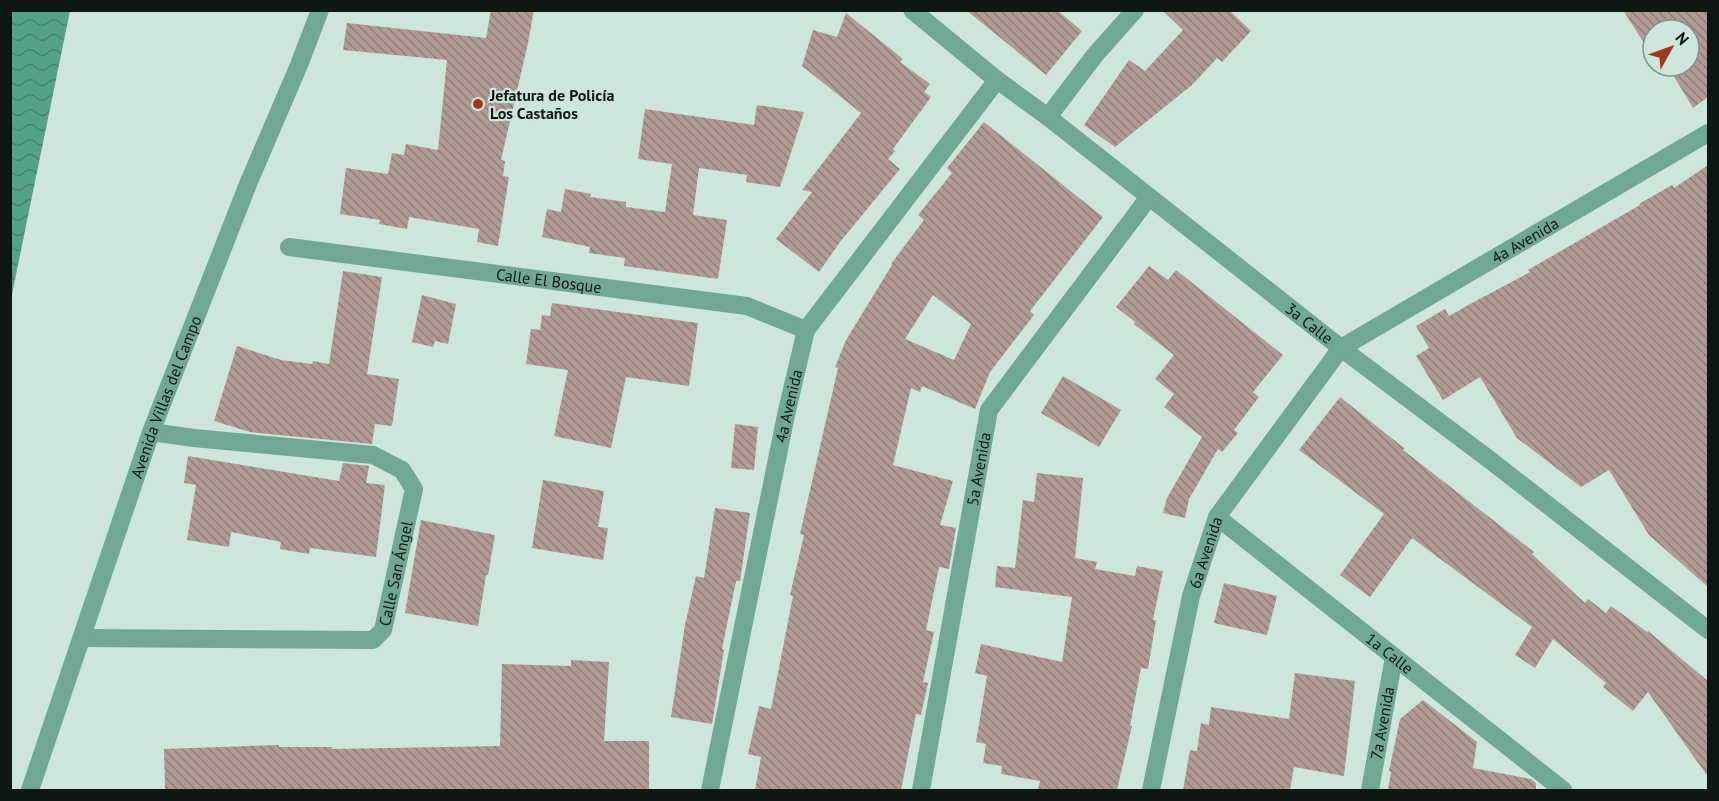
<svg xmlns="http://www.w3.org/2000/svg" width="1719" height="801" font-family="'PT Sans',sans-serif">
<defs>
<pattern id="water-waves" width="16" height="10" patternUnits="userSpaceOnUse" patternTransform="scale(1.5)"><rect width="16" height="10" fill="#55a189"/><path d="M0 5q4-4 8 0t8 0" fill="none" stroke="#45826f"/></pattern>
<pattern id="building-back-hatch" width="6" height="6" patternUnits="userSpaceOnUse" patternTransform="scale(1.5)"><rect width="6" height="6" fill="#b29b95"/><path d="M-1 5l2 2M0 0l6 6M5-1l2 2" fill="none" stroke="#8f7d78"/></pattern>
</defs>
<rect width="100%" height="100%" fill="#cee5dc"/>
<!-- water -->
<polygon fill="url(#water-waves)" points="11,10 70,11 11,299 10,11"/>
<!-- building -->
<g fill="url(#building-back-hatch)" fill-rule="evenodd">
<polygon points="491,10 534,10 528,43 501,160 505,161 503,176 509,177 498,246 477,242 479,229 409,217 407,229 379,224 380,220 340,214 346,168 388,174 392,153 404,155 406,144 438,150 447,60 343,50 347,23 486,38"/>
<polygon points="966,10 1057,10 1082,31 1046,75"/>
<polygon points="1162,10 1229,10 1251,31 1222,62 1217,58 1192,85 1115,147 1084,125 1129,60 1145,71 1183,30"/>
<polygon points="1623,10 1708,10 1708,97 1693,108 1673,75 1675,74 1671,66 1689,66 1689,30 1653,30 1653,38 1644,43"/>
<polygon points="846,13 903,59 900,62 930,84 924,92 931,97 893,149 895,151 888,159 900,169 840,242 819,272 776,239 812,192 802,190 861,113 802,66 813,30 837,37"/>
<polygon points="757,105 804,112 780,187 746,182 747,175 699,168 693,215 727,220 718,279 624,266 625,258 589,253 590,247 542,237 547,209 561,212 565,189 591,194 590,197 626,202 626,207 665,212 672,164 638,159 645,109 754,125"/>
<path d="M 984,122 L 1103,217 L 1030,311 L 1034,315 L 990,372 L 975,409 L 922,386 L 920,392 L 911,388 L 893,465 L 953,481 L 940,525 L 956,528 L 949,569 L 939,567 L 926,630 L 934,632 L 923,682 L 928,683 L 921,715 L 916,714 L 901,790 L 755,790 L 761,757 L 748,754 L 759,706 L 771,709 L 793,596 L 790,595 L 804,535 L 800,534 L 838,368 L 835,367 L 846,340 L 892,265 L 891,264 L 924,220 L 918,215 L 952,173 L 947,168 ZM 933,295 L 971,324 L 954,360 L 905,339 Z"/>
<polygon points="1708,165 1708,587 1649,535 1609,470 1581,487 1517,438 1480,377 1443,400 1416,356 1429,348 1416,326 1445,309 1449,316 1472,303 1530,272 1528,270 1640,205 1639,204 1672,185 1674,188"/>
<polygon points="1149,266 1168,280 1176,270 1283,355 1253,392 1259,397 1234,430 1238,433 1222,452 1218,449 1189,499 1185,518 1163,513 1167,498 1202,437 1164,407 1174,394 1155,379 1174,355 1134,324 1135,322 1116,307"/>
<polygon points="343,271 382,277 367,374 399,379 392,426 375,424 372,444 250,432 214,421 237,346 281,360 312,364 313,361 329,364"/>
<polygon points="422,295 456,304 448,344 435,341 433,347 412,342"/>
<polygon points="552,303 698,323 689,386 626,377 611,448 554,436 568,370 526,364 531,329 540,330 542,315 550,316"/>
<polygon points="1063,376 1121,410 1099,447 1041,413"/>
<polygon points="1340,397 1404,448 1403,450 1534,552 1532,554 1585,603 1588,599 1606,613 1611,606 1647,632 1648,631 1708,681 1708,777 1648,692 1633,711 1603,687 1606,683 1553,639 1535,668 1515,655 1532,627 1412,538 1370,597 1340,575 1384,514 1299,450"/>
<polygon points="735,424 758,427 754,470 731,468"/>
<polygon points="188,456 339,481 343,463 369,466 366,483 385,485 376,557 310,548 309,554 280,549 281,542 231,532 229,547 187,540 196,485 184,483"/>
<polygon points="1037,473 1083,478 1075,558 1097,562 1095,569 1135,576 1137,566 1163,571 1153,620 1156,620 1148,669 1141,668 1130,726 1132,726 1117,790 1038,790 1040,781 1001,774 1002,766 983,763 986,744 976,742 987,676 975,673 981,644 1062,662 1072,597 995,587 997,566 1015,568 1023,500 1034,502"/>
<polygon points="543,480 604,491 598,527 608,528 603,560 532,548"/>
<polygon points="715,508 750,513 740,581 736,581 722,649 724,650 712,724 671,717 685,625 696,576 704,578"/>
<polygon points="421,520 495,535 488,575 486,575 478,626 405,613"/>
<polygon points="1224,583 1277,596 1267,635 1214,623"/>
<polygon points="571,660 609,662 604,741 649,741 649,790 165,790 164,749 279,745 279,747 332,747 332,749 500,746 502,664 571,666"/>
<polygon points="1295,673 1355,681 1344,776 1294,767 1290,790 1183,790 1190,750 1197,751 1201,723 1209,725 1211,707 1289,719"/>
<polygon points="1423,700 1477,742 1473,768 1531,779 1536,783 1536,790 1388,790 1391,772 1389,771 1400,719"/>
</g>
<g fill="none" stroke-linecap="round" stroke-linejoin="round">
<!-- minor -->
<g stroke="#70a894" stroke-width="18">
<path id="s1" d="M 912,10 L 997,80 L 1048,117 L 1341,348 L 1490,460 L 1708,630"/>
<polyline points="1048,117 1095,55 1135,10"/>
<path id="s2" d="M 289,247 L 747,306 L 806,330"/>
<path id="s3" d="M 1217,517 L 1563,790"/>
<path id="s4" d="M 82,638 L 373,640 L 383,630 L 414,489 L 402,470 L 373,455 L 194,438 L 151,432"/>
<path id="s5" d="M 30,790 L 151,432 L 248,184 L 299,65 L 320,10"/>
<path id="s6" d="M 710,790 L 786,415 L 806,330 L 997,80"/>
<path id="s7" d="M 921,790 L 989,410 L 1149,197"/>
<path id="s8" d="M 1370,790 L 1394,657"/>
</g>
<!-- tertiary -->
<path stroke="#70a894" stroke-width="18" id="s9" d="M 1151,790 L 1191,596 L 1217,517 L 1341,348 L 1708,133"/>
</g>
<!-- markers -->
<circle fill="#9f371b" stroke="#cee5dc" stroke-width="2" cx="478" cy="104" r="6"/>
<g text-anchor="middle" dominant-baseline="central" stroke-width="4.5" stroke-linejoin="round" paint-order="stroke">
<!-- poi labels -->
<g font-size="16" font-weight="bold" fill="#0f1714" stroke="#cee5dc" text-anchor="start">
<text x="490" y="95">Jefatura de Policía<tspan x="490" dy="18">Los Castaños</tspan></text>
</g>
<!-- street labels -->
<g font-size="16" fill="#0f1714" stroke="#cee5dc">
<text stroke="none"><textPath href="#s9" startOffset="704">4a Avenida</textPath></text>
<text stroke="none"><textPath href="#s2" startOffset="262">Calle El Bosque</textPath></text>
<text stroke="none"><textPath href="#s1" startOffset="506">3a Calle</textPath></text>
<text stroke="none"><textPath href="#s5" startOffset="416">Avenida Villas del Campo</textPath></text>
<text stroke="none"><textPath href="#s6" startOffset="392">4a Avenida</textPath></text>
<text stroke="none"><textPath href="#s7" startOffset="326">5a Avenida</textPath></text>
<text stroke="none"><textPath href="#s9" startOffset="244">6a Avenida</textPath></text>
<text stroke="none"><textPath href="#s4" startOffset="363">Calle San Ángel</textPath></text>
<text stroke="none"><textPath href="#s3" startOffset="220">1a Calle</textPath></text>
<text stroke="none"><textPath href="#s8" startOffset="68">7a Avenida</textPath></text>
</g>
</g>
<!-- border -->
<rect width="1719" height="801" fill="none" stroke="#0f1714" stroke-width="24"/>
<!-- north arrow -->
<g transform="translate(1671 48) rotate(50)"><circle r="28" fill="#cee5dc" stroke="#82938c" stroke-width="1.5"/>
<path d="M0-4.5L10 22L0 15L-10 22Z" fill="#9f371b"/>
<text y="-9" font-size="16" font-weight="bold" text-anchor="middle" fill="#0f1714">N</text>
</g>
</svg>
